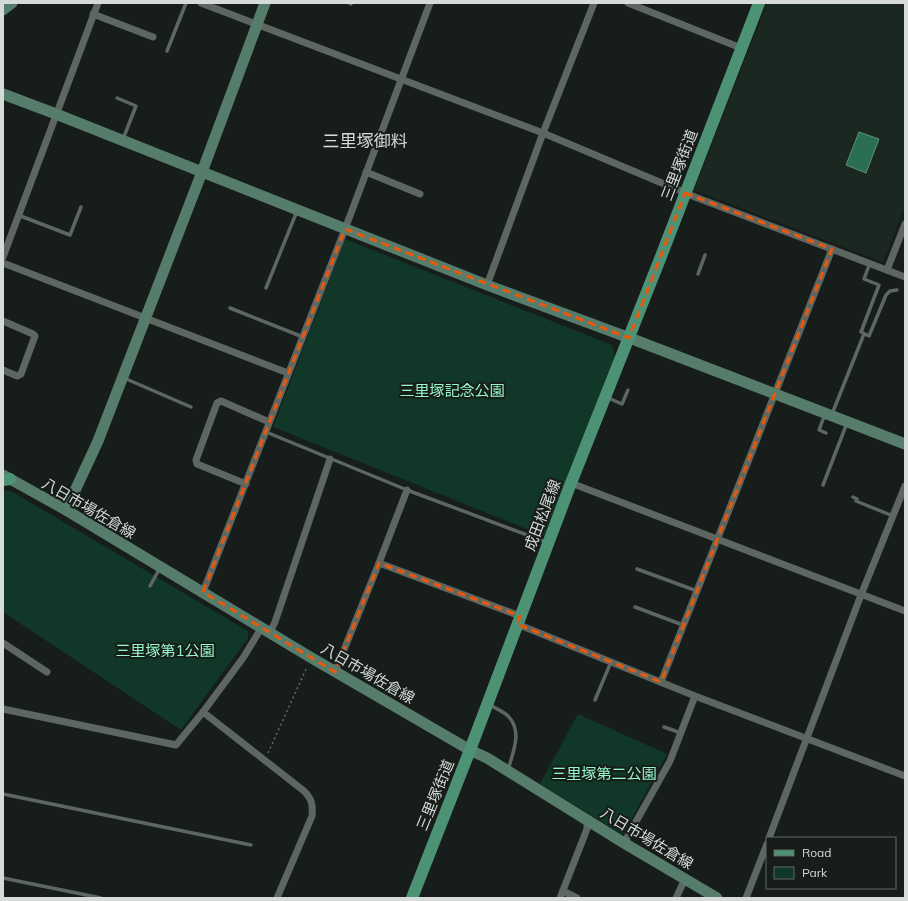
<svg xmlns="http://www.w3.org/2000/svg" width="908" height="901" font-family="Mulish,'Noto Sans JP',sans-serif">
<rect width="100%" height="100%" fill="#171d1a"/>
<!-- built -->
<polygon fill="#1b2821" points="767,3 905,3 905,205 883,262 694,190"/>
<!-- green -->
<g fill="#103727">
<polygon points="345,239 612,345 615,356 544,536 273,427"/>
<polygon points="3,491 11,491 248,631 248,638 181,730 3,612"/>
<polygon points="578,714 667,754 623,835 540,784"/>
</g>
<!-- water -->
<polygon fill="#2b6f52" stroke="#5e8f7a" points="859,132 879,139 866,173 846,165"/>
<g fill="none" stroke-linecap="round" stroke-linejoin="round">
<!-- path -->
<polyline stroke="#656a67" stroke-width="1.5" stroke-dasharray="2 3" stroke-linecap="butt" points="268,753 307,667"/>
<!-- lane -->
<g stroke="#5e6662" stroke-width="3.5">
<polyline points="349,3 351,4"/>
<polyline points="167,51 186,3"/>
<polyline points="117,98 136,106 123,139"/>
<polyline points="18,215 70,235 81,207"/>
<polyline points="870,263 864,279 879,285 861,332 869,336 886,295 890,291 897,290"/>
<polyline points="698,274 705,255"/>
<polyline points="266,288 297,211"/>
<polyline points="230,308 303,337"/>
<polyline points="124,378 191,407"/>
<polyline points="606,397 622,404 628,390"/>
<polyline points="825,414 819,430 826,433"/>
<polyline points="832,414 864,334"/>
<polyline points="266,432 407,490 546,542"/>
<polyline points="823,485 847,423"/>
<polyline points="853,497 857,499 856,501 893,516"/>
<polyline points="637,569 697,591"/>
<polyline points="150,586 160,568"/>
<polyline points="635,607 683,625"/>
<polyline points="595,700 611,662"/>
<path d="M 489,704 C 494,708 503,711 508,716 C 523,731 513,752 508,770"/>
<polyline points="664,727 681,733"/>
<polyline points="3,794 251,845"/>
<polyline points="3,878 101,898"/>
</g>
<!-- street -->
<g stroke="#5e6662" stroke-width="7">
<polyline points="201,3 543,133 695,197 905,277"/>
<polyline points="628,3 741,48"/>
<polyline points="93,14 153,37"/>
<polyline points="366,172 420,194"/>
<polyline points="3,257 98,3"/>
<polyline points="3,263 288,373"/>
<polyline points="887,270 905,224"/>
<polyline points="487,285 543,133 594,3"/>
<polyline points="3,321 33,334 35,336 21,374 17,376 3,370"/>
<polyline points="571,483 905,611"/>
<polyline points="246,484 197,464 196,460 217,403 221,401 269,422"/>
<polyline points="379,563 520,616"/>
<polyline points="203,592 345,229 430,3"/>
<polyline points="517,624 695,696 905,776"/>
<polyline points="270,632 275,622 330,459"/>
<polyline points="3,643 47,672"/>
<polyline points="335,672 379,563 407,490"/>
<polyline points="661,682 832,249"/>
<polyline points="3,709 176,745 203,712 243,658 262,627"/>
<path d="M 203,712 L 304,791 C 312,799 313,805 312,816 L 277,898"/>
<polyline points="769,838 861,595 905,486"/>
<polyline points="624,843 670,761 695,696"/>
<polyline points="563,891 577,898"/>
<polyline points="560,898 587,829 587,820"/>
<polyline points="676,898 685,879"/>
<polyline points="746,898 767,844"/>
</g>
<!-- secondary -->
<g stroke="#567c6c" stroke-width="11">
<polyline points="3,10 12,3"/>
<polyline points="3,94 56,114 487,285 635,340 905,444"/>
<polyline points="3,475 66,510 310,657 470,750 487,758 624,843 717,898"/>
<polyline points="66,510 98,441 202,172 265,3"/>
</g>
<!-- primary -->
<g stroke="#4e9275" stroke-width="12">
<polyline points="3,480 10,479"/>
<polyline points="412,898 470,750 571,483 660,259 759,3"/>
</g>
</g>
<!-- marked area -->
<path fill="none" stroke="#e8590c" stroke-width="3" stroke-dasharray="8 5" stroke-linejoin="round" d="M 685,193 L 832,249 L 661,682 L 517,624 L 520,616 L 379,563 L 335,672 L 203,592 L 345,229 L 629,338 Z"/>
<g text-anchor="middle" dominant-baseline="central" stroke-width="4" stroke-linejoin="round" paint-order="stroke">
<!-- street labels -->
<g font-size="15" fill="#d6dad8" stroke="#171d1a">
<text transform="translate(679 165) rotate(-69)">三里塚街道</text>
<text transform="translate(89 508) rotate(30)">八日市場佐倉線</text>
<text transform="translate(542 515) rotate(-69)">成田松尾線</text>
<text transform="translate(368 673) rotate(30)">八日市場佐倉線</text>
<text transform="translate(435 795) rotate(-68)">三里塚街道</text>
<text transform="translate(647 838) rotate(31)">八日市場佐倉線</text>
</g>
<!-- park labels -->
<g font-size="15" fill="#95f7c8" stroke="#171d1a">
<text x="452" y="390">三里塚記念公園</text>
<text x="165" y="650">三里塚第1公園</text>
<text x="604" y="773">三里塚第二公園</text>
</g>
<!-- quarter labels -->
<g font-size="17" fill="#d6dad8" stroke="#171d1a">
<text x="365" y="140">三里塚御料</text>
</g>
</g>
<!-- border -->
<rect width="908" height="901" fill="none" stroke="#d6dad8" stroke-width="8"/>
<!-- legend -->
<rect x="766" y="837" width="130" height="52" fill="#171d1a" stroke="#636966"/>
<rect x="774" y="850" width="20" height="6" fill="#4e9275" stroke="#636966"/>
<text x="802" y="857" font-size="12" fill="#d6dad8">Road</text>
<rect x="774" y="867" width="20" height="12" fill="#103727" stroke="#636966"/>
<text x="802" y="877" font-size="12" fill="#d6dad8">Park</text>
</svg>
